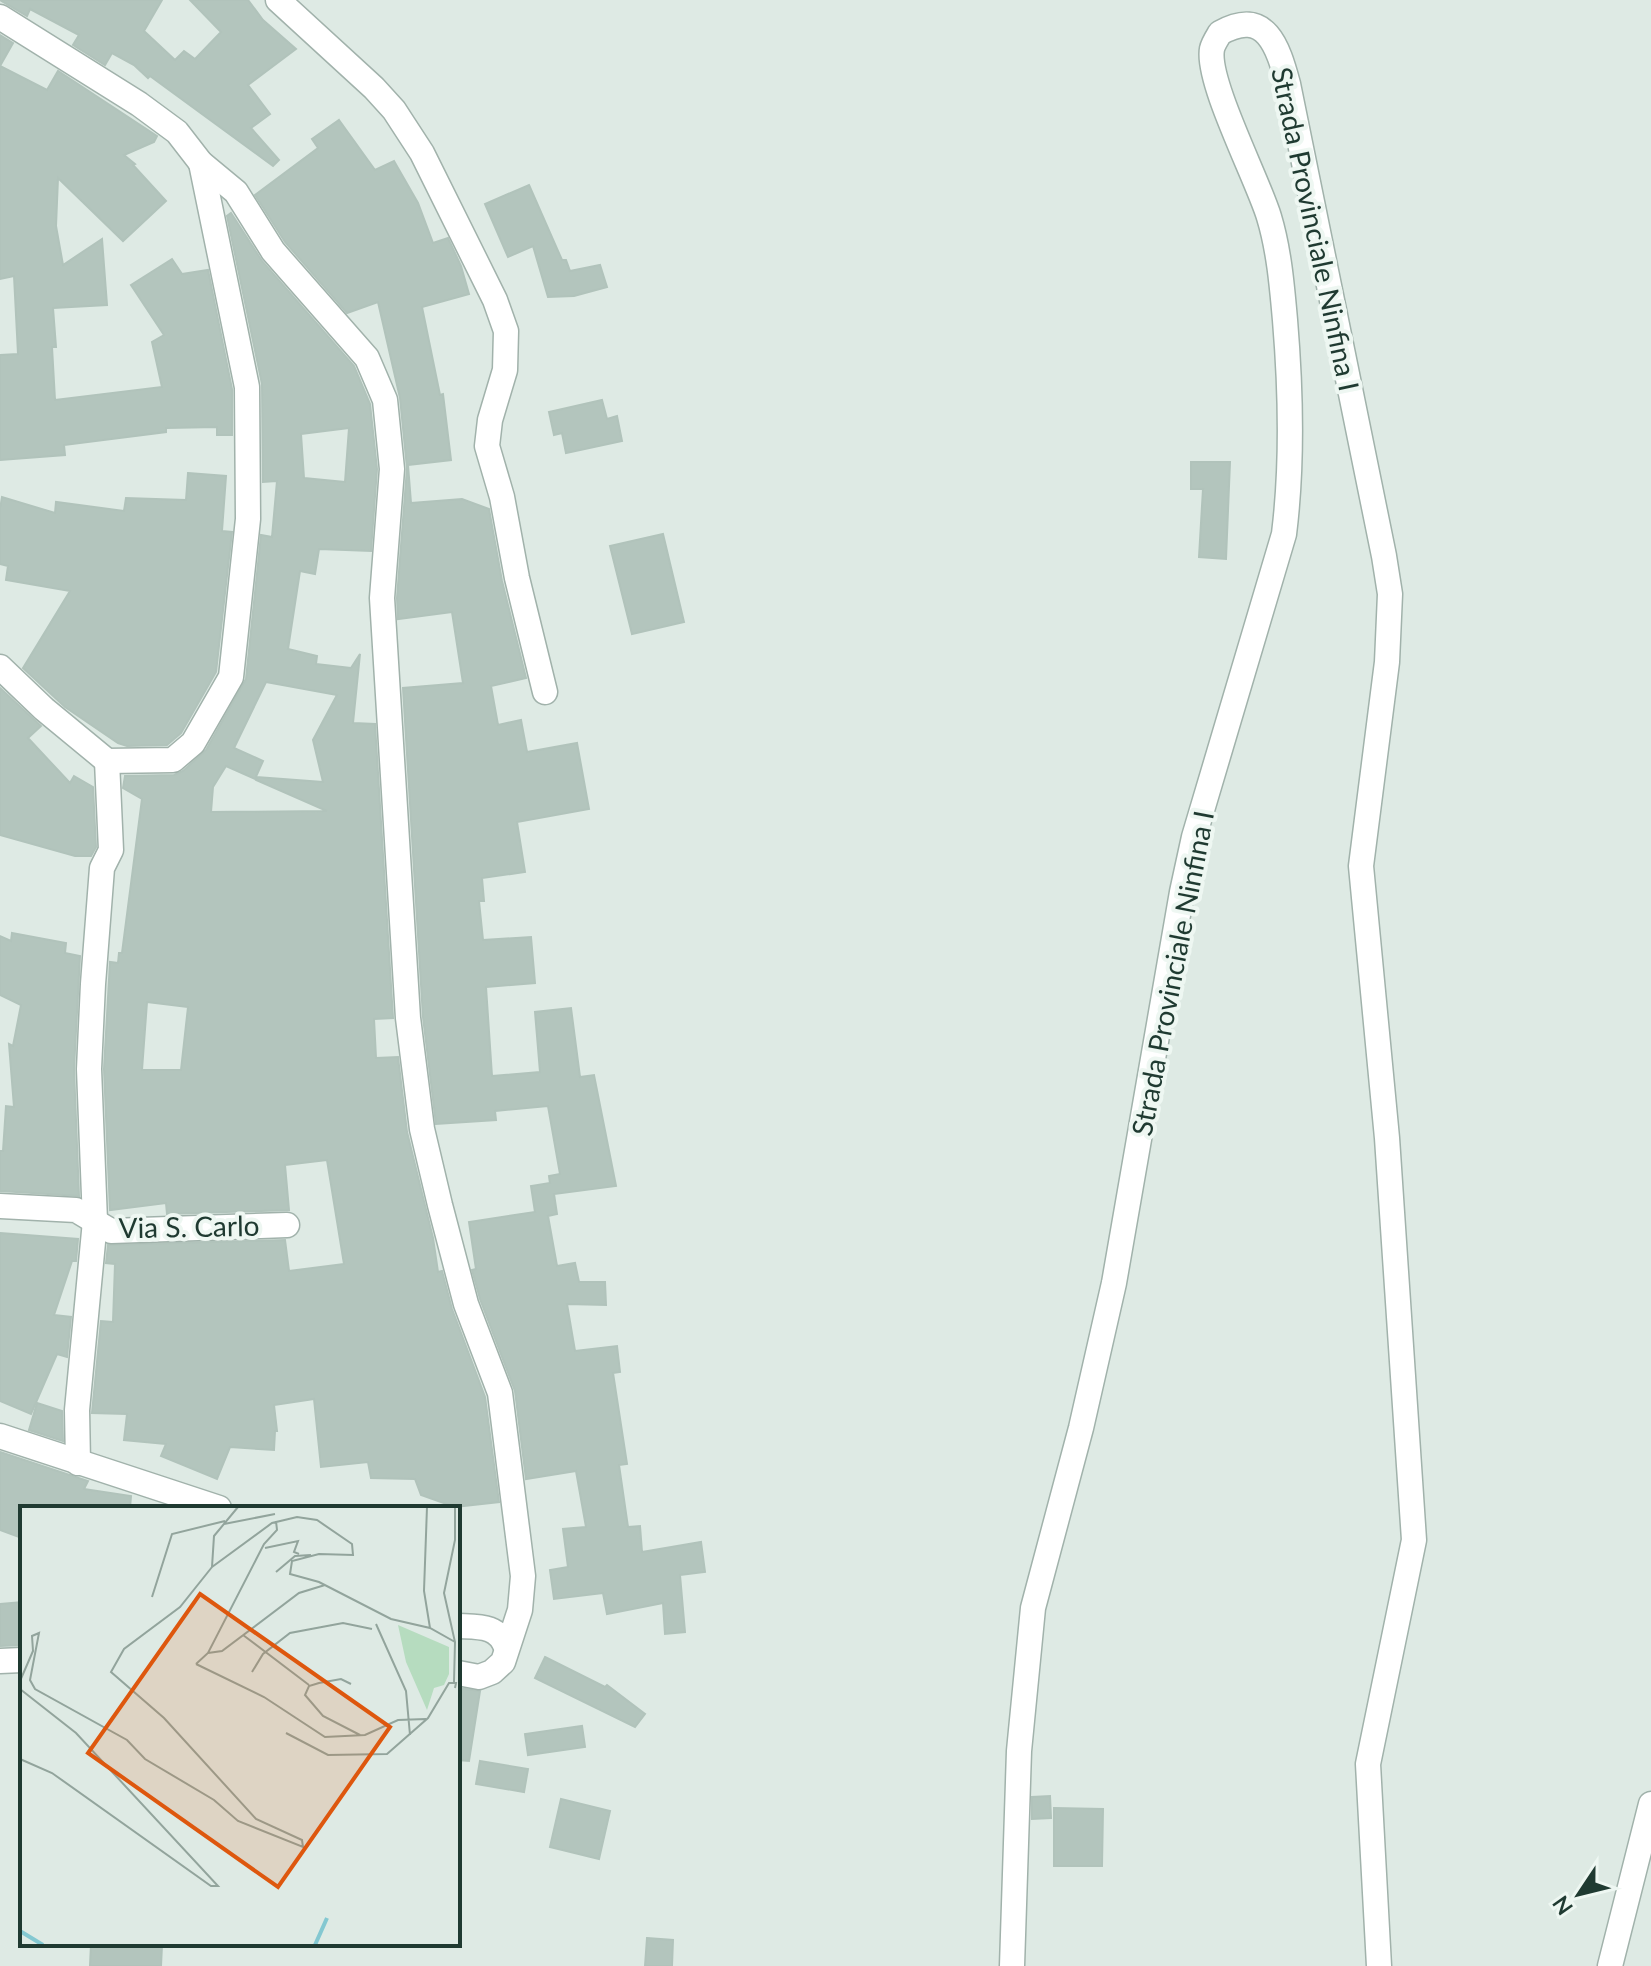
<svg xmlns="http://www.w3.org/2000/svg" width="1651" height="1966" font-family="Lato,sans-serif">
<rect width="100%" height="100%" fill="#deeae4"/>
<!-- building -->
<g fill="#b3c5bd" stroke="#b1c3bb" stroke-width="2" fill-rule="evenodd">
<polygon points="0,0 162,0 144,31 175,60 184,51 195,59 221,32 190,0 248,0 263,20 296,49 248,85 270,114 251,128 279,160 273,166 150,76 148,78 134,65 112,53 105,65 73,45 79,35 30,9 27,16"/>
<polygon points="0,35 13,43 0,66 47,90 58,71 157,136 154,142 124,155 135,164 133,165 166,201 123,241 58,178 56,226 63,265 102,239 107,305 53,308 56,347 52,347 55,400 162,387 152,342 164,335 131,285 172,259 182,274 208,270 232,389 232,435 217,435 217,427 166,428 166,432 64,445 65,455 0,460 0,355 18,354 14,276 0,279"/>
<polygon points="339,120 375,170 394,161 418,203 433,243 448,238 461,266 469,294 422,307 440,395 443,394 451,460 408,465 411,503 462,499 489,509 502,581 526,678 491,686 498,725 521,720 527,752 577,743 589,809 517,822 525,872 482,878 484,901 479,901 483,940 531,937 535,983 486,987 492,1076 540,1072 535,1012 571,1008 580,1077 594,1075 616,1186 554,1194 557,1214 548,1216 557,1266 575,1263 579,1282 605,1282 606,1305 567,1304 575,1351 617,1346 620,1372 613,1373 627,1464 619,1465 628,1527 640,1526 642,1552 701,1542 705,1572 680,1575 685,1632 665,1634 663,1603 607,1614 603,1593 554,1599 550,1570 568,1567 563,1529 586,1527 576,1471 526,1479 515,1391 480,1299 472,1270 476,1269 469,1222 535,1212 531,1186 550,1183 549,1176 560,1174 548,1106 495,1111 496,1120 436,1124 423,1017 403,688 463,683 452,612 398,619 397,598 407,468 400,398 378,302 347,313 285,242 255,195 318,148 312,139"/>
<polygon points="529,185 562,260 566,260 570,271 600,265 607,287 574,296 548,297 533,246 508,257 485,204"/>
<path d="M 231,213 L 262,261 L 354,366 L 370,404 L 377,469 L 371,551 L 319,549 L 315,574 L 300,571 L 288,649 L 317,656 L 316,664 L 351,668 L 360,654 L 353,723 L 375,724 L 393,1018 L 374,1019 L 376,1058 L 398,1057 L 407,1132 L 433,1238 L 438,1272 L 442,1271 L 452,1309 L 485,1397 L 499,1502 L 455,1507 L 421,1495 L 415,1479 L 371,1478 L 368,1462 L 321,1467 L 314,1399 L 274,1405 L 277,1431 L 275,1431 L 274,1450 L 230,1447 L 217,1479 L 161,1456 L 166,1444 L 124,1440 L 127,1414 L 92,1413 L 101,1321 L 113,1322 L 115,1264 L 106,1263 L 108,1245 L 285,1240 L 289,1271 L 344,1264 L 327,1160 L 285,1165 L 289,1210 L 167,1214 L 166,1203 L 110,1210 L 104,1069 L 110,962 L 118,963 L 119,953 L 122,953 L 142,799 L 123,788 L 125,776 L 174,775 L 183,771 L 206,750 L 246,679 L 261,535 L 272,537 L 277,481 L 263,482 L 262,384 L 227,216 ZM 349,428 L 345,482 L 304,478 L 301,434 ZM 266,682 L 337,695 L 313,740 L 323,782 L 257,777 L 256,780 L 327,811 L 211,812 L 213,787 L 226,766 L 255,779 L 263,761 L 234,748 ZM 147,1002 L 188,1007 L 181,1070 L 142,1070 Z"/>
<polygon points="602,400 607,419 617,416 622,441 566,453 562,433 554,435 549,412"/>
<polygon points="1191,462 1230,462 1226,559 1199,557 1203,489 1191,489"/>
<polygon points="188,473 226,476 222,531 232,532 216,672 181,733 167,745 127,746 118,743 65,707 23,668 70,591 6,580 8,566 0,564 0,509 2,497 55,513 56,502 124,511 126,498 186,500"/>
<polygon points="663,534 684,622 632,634 610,546"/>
<polygon points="0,688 41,726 28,738 70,783 74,776 93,787 96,847 91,856 75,856 0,835"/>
<polygon points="12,933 66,943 65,953 80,956 74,1069 79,1196 0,1191 0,1151 3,1151 6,1106 14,1107 9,1044 13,1046 21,1005 0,995 0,936 11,941"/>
<polygon points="0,1233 78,1239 76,1261 72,1261 54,1315 71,1317 67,1357 57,1354 31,1414 0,1401"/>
<polygon points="37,1403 62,1411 63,1441 29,1430"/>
<polygon points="0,1452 88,1481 84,1489 131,1496 130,1508 22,1508 22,1538 0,1530"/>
<polygon points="22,1602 22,1645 0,1646 0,1604"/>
<polygon points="545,1657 605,1687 607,1685 645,1714 635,1727 535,1678"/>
<polygon points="458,1688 480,1691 469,1761 458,1760"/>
<polygon points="582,1726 585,1747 528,1755 525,1734"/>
<polygon points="480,1761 528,1769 524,1792 476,1784"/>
<polygon points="1050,1796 1051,1818 1032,1819 1032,1797"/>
<polygon points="561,1799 610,1811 599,1859 550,1847"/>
<polygon points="1054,1808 1103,1809 1102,1866 1054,1866"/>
<polygon points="647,1938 673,1940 672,1966 645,1966"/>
<polygon points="91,1944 162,1945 161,1966 90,1966"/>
</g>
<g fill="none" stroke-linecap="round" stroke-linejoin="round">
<defs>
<g id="minor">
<polyline points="278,0 374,88 394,110 422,153 495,300 506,331 505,370 490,420 487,446 502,497 517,578 545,692"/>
<polyline points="0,17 139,104 177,132 201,163 236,192 273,251 367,358 385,400 392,469 382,598 408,1018 422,1129 440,1205 466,1304 500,1393 523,1576 520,1610 503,1662 492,1672 479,1677 458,1673"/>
<polyline points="0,667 44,709 107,761 173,760 193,743 231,677 248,519 247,387 201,163"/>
<polyline points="0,1206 76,1210 111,1231 287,1225"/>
<polyline points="0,1436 219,1508"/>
<polyline points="78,1463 77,1410 95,1221 89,1069 93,984 102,868 111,850 107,761"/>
<path d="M 458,1626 C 479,1627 498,1625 506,1647"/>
<polyline points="0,1661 22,1660"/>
</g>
<g id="tertiary">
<path d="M 1012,1966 L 1019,1751 L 1033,1608 L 1081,1428 L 1114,1283 L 1182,892 L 1194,837 L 1284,534 C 1293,462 1291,392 1285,320 C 1282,286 1279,250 1269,217 C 1258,180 1206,81 1212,49 C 1213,44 1217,38 1220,33 C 1266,7 1278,47 1288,84 L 1384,556 L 1390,594 L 1387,662 L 1361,866 L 1387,1138 L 1414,1540 L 1368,1764 L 1379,1966"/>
<polyline points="1610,1966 1651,1804"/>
</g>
</defs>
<!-- minor casing -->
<use href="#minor" stroke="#a1b2ab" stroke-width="27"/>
<!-- tertiary casing -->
<use href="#tertiary" stroke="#a1b2ab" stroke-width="27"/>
<!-- minor -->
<use href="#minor" stroke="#fff" stroke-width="24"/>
<!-- tertiary -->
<use href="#tertiary" stroke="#fff" stroke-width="24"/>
</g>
<g text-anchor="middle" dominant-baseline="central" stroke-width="8" stroke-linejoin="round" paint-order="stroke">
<!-- street labels -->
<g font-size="28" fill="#1f3a31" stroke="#eef7f2">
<text transform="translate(1316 229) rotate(78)">Strada Provinciale Ninfina I</text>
<text transform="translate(1172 973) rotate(-79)">Strada Provinciale Ninfina I</text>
<text transform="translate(189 1226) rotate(-1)">Via S. Carlo</text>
</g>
</g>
<!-- overview -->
<g transform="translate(20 1506)">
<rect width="440" height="440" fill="#deeae4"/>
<path d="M 378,119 L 429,141 L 429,168 L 424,179 L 414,182 L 407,204 L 386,156 Z" fill="#b6dcbf"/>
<path fill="none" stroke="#84c8d1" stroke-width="4" d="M 0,425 L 23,439M 295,439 L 307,412"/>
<path fill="none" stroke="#92a49c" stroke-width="2" d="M 407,1 L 404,85 L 410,122M 204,18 L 255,8M 245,42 L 278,35 L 274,46 L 279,48M 192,61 L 252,17 L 277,11 L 297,14 L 332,38 L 333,49 L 299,48 L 272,55 L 270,68 L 299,76 L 371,113 L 410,122 L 435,136M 192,61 L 194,30 L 218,1M 256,66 L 275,50 L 291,49M 132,91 L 152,28 L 205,15M 356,118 L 386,185 L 390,229M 223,129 L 289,179M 188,147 L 202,145 L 279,87 L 305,79M 176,158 L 244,191 L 305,231 L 345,229 L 378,214 L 406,213M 176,158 L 188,147 L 244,38 L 257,24 L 256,15M 232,166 L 243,148 L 270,127 L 323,117 L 352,123M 0,175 L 13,145 L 12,130 L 19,127 L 10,174 L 15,183 L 107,234 L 125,253 L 194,294 L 218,315 L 283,341 L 282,334 L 236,313 L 144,212 L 91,166 L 104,143 L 160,101 L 192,61M 434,176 L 435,136 L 424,87 L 435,34 L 435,1M 331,178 L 321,173 L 299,177 L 289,180 L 285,189 L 303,210 L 340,229M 0,183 L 56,227 L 198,380 L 191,380 L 32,267 L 0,253M 266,227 L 308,249 L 367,248 L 408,212 L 429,177 L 436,177 L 435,182"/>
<path fill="#de570e" fill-opacity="0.15" stroke="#de570e" stroke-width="4" d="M 180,88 L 370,221 L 258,381 L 68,247 Z"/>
<rect width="440" height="440" fill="none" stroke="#1f3a31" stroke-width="4"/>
</g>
<!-- north arrow -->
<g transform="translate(1579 1894) rotate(235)" stroke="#eef7f2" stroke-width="6" paint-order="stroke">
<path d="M0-6L14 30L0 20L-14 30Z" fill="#1f3a31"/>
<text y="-12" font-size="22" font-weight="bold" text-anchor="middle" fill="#1f3a31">N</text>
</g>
</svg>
